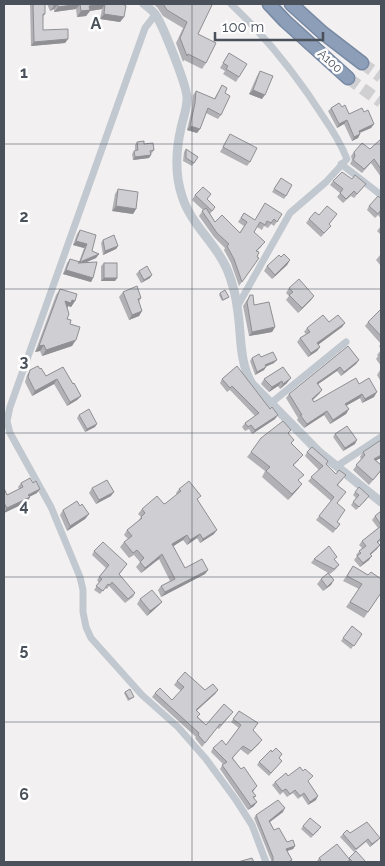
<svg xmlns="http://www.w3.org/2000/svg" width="385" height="866" font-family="Raleway,sans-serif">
<rect width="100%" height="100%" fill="#f2f0f0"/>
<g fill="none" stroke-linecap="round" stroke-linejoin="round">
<!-- motorway-tunnel -->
<g stroke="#d0d0d2" stroke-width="12" stroke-dasharray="12 6" stroke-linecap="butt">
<polyline points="362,63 381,77"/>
<polyline points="348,78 381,102"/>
</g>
<defs>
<g id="motorway">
<polyline points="269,4 285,21 348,78"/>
<polyline points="291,4 323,33 362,63"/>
</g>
</defs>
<!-- motorway casing -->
<use href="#motorway" stroke="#7889a4" stroke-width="15"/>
<!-- minor -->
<g stroke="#c2c8cf" stroke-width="7">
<path d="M 231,4 C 267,38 298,77 324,118 C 333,131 341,144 347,159 L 326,182 L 290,213 L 237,307"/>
<polyline points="155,15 145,28 10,407 7,421 10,433 51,507 80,577 83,590 83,612 86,627 91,638 142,695 178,727 206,759 236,800 252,825 266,862"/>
<polyline points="341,164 381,195"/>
<polyline points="271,403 346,342"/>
<polyline points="337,466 381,437"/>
</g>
<!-- tertiary -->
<path stroke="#c2c8cf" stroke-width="9" d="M 144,4 C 148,7 152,10 155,14 C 162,23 188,88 187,99 C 187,109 183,118 181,128 C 176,150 175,175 182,196 C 191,226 220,246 230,277 C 233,286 236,297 237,306 C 242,333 238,360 252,384 L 319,452 L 381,502"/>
<!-- motorway -->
<use href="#motorway" stroke="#8d9eb8" stroke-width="12"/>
</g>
<!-- wall -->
<g fill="#b1b1b5">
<polygon points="30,4 45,4 45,14 43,17 43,30 68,39 65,43 31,46"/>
<polygon points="47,4 124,4 124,17 120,22 100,19 102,9 90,11 86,16 77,17 76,9 54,12 54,9 50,11"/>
<polygon points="153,4 210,4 198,34 206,63 202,69 184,60 183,62 176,43 183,28 163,16 157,7"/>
<polygon points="229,53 239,77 236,82 223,74 225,71 220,68"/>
<polygon points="260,71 262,99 249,94 257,76"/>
<polygon points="222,85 225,93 221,115 218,119 206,113 200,129 197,133 187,130 192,108 193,95 196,91 214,99"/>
<polygon points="342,107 349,114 364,112 374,124 371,128 360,133 360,134 358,138 352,141 344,124 337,128 328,111 331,108"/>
<polygon points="230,134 250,162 247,166 220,152"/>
<polygon points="381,139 381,177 371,163 362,173 350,164 352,160 351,156 354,152 370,149"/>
<polygon points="137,142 144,144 154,150 152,153 151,154 151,155 149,158 133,160 132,154 134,151 135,151 135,145"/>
<polygon points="186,149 198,157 192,166 183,161 184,152"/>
<polygon points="281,178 286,196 284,199 272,192"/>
<polygon points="333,181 366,184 354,198 351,196 343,203 337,197 340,193 330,185"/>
<polygon points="118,189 136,209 133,214 112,211 115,194"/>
<polygon points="195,195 207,199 215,207 210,214 215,222 240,232 244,226 238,222 244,213 254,220 282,214 274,226 271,224 268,228 264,226 262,230 257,227 254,232 262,246 257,251 257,257 259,258 239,286 231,263 224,250 225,248 214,237 199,216 203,210 192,200"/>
<polygon points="381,199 381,219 378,215 375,218 367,210 369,206"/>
<polygon points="337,214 329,224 331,226 321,237 306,223 309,219 319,215"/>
<polygon points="381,226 381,235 377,231"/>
<polygon points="80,230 92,251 99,254 96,258 85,263 93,278 91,282 63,274 67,263 70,259 79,262 84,248 73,245 77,234"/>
<polygon points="103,240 118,246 116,249 103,255 101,243"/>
<polygon points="381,254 381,266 376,260"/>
<polygon points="281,257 290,260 287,265 272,279 264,271 267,266"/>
<polygon points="104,263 117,278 115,281 101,281 101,266"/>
<polygon points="139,271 150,278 141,283 136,274"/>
<polygon points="289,288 314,296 311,300 298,313 286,300 289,296 286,293"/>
<polygon points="60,289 75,301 71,307 68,306 67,308 67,319 70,324 72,346 42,356 40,351 35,352 56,295"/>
<polygon points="123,292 141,298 139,302 142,311 139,316 129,320 119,297"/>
<polygon points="220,293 229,297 228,298 222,301 219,295"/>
<polygon points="250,295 254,305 275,327 272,332 249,336 243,306"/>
<polygon points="381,309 381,349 379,346 381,344 365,326 368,322"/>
<polygon points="329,322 345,323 342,327 318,345 320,347 317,351 308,357 297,342 300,338 306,334 304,332 307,328"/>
<polygon points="348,346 359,360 356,364 341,376 337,371 318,384 322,390 319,394 313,400 314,402 359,384 374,397 362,403 360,398 346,406 349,409 346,414 330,424 324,415 304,428 297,420 298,418 286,398 289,394"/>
<polygon points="381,350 381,366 376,359 378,356 377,355"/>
<polygon points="261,357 274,363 266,366 264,370 255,375 250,361 252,358"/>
<polygon points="237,366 275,419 252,434 249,429 245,431 242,427 245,423 255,416 230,390 227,392 220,383 222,379"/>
<polygon points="63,367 73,384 81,396 77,400 67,406 54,384 32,396 25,382 27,375 30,370 40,369 46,376"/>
<polygon points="283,367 287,383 280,389 278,386 269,392 261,384 264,379"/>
<polygon points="380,370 381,370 381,382 377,375"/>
<polygon points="79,415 95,427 85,432 77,418"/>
<polygon points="291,430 289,433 292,444 299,460 294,465 299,481 302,484 298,489 288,500 262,477 265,471 247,457 251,452"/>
<polygon points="335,434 355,444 343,451 333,437"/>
<polygon points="307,452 328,461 326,464 336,474 343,479 338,485 343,496 337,503 337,522 340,524 333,533 316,520 331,501 308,481 319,470 305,456"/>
<polygon points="363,452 381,458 376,460 381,465 381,471 369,485 353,470 361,459 360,457"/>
<polygon points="21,483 37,493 29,497 30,497 27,502 4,513 4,488 7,495 19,489 18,487"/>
<polygon points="92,488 111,496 96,504 89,493"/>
<polygon points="179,489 198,500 214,534 200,543 197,538 187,545 183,540 173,546 185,568 208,570 205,574 161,597 158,590 161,586 170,581 159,559 141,573 136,567 140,562 134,555 129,558 120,547 124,542 128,539 124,535 127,530 138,521 141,517 138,514 142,509 166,503 177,495 176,493"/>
<polygon points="355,492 367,499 356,510 351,505 356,498 353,495"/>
<polygon points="80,506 89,514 85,519 67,531 60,515 63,510"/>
<polygon points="381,511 381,540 378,543 380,545 377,549 370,555 369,560 360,567 354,560 357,556 356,555 362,548 359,545 362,541 378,528 372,520 375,516"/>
<polygon points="94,551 127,564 119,575 135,593 133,597 125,603 109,586 107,589 105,588 100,594 94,590 99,583 97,580 106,568 92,555"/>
<polygon points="314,559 334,560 339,565 335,570 330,574 311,563"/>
<polygon points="353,566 368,575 381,593 364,618 346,607 359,589 343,581"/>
<polygon points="321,579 331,585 323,591 317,584"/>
<polygon points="140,599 162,602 158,606 147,616 137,604"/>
<polygon points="352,626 362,634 351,649 341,641"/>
<polygon points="177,681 205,690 218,690 215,694 196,711 198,717 206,725 233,712 219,729 217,728 202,747 195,738 196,737 152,697 155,693 172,700 181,691 174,685"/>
<polygon points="125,692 133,698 128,701 124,693"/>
<polygon points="239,711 253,730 260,743 248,755 240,749 233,758 241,769 257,786 253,792 256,796 254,798 254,806 248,810 220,769 223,764 211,752 213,748 226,745 239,728 231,722"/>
<polygon points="279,758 282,761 269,776 257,765 259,762"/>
<polygon points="288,776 308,782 316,800 308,805 302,796 298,799 293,793 287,797 283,792 280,795 272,785 275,782"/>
<polygon points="283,812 270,822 274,830 287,842 295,846 293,849 287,851 292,860 291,862 271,862 271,860 254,818 256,815"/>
<polygon points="303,826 319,830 311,838 301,829"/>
<polygon points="350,833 380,838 377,841 370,847 366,842 354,852 340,837 343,834"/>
<polygon points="319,858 348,858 366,862 318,862 317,861"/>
</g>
<!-- shaded-wall -->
<g fill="#909094">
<polygon points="58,4 54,9 50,11 54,6"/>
<polygon points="80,4 76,9 54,12 58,7"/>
<polygon points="105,4 102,9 90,11 86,16 77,17 81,11 89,6"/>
<polygon points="104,14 124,17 120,22 100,19"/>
<polygon points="68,39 65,43 31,46 34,42"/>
<polygon points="253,90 265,95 262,99 249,94"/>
<polygon points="347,120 344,124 337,128 339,124"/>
<polygon points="374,124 371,128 356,134 359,131"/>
<polygon points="190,126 200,129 197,133 187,130"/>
<polygon points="360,134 358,138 352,141 354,137"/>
<polygon points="151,155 149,158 133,160 135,157"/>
<polygon points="116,206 136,209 133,214 112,211"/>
<polygon points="76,241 87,244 84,248 73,245"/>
<polygon points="118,246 116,249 103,255 105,251"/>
<polygon points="99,254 96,258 77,266 80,262"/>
<polygon points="290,260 287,265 272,279 275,275"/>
<polygon points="66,270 93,278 91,282 63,274"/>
<polygon points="152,275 150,278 141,283 144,280"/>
<polygon points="104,278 117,278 115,281 101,281"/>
<polygon points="314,296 311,300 298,313 302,308"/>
<polygon points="72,300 75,301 71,307 68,306 67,309 65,301"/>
<polygon points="142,311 139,316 129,320 132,315"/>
<polygon points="345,323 342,327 315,347 317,343"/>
<polygon points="275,327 272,332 249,336 252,332"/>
<polygon points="76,340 72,346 42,356 46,350"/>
<polygon points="44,345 40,351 35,352 39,346"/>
<polygon points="320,347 317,351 308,357 311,353"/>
<polygon points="277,360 274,363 263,368 265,365"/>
<polygon points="359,360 356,364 341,376 344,372"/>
<polygon points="266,367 264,370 255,375 257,372"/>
<polygon points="340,367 337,371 314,387 317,383"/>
<polygon points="291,378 287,383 280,389 283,384"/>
<polygon points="57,379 54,384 32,396 35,391"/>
<polygon points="282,381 278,386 269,392 272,387"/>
<polygon points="322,390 319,394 309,403 312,399"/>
<polygon points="377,392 374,397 362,403 365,399"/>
<polygon points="362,394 360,398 342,408 345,404"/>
<polygon points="81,396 77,400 67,406 70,402"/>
<polygon points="349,409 346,414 330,424 333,420"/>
<polygon points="327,411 324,415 304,428 307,424"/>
<polygon points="278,415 275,419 252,434 255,430"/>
<polygon points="97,424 95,427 85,432 87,429"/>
<polygon points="357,440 355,444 343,451 345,448"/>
<polygon points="381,455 381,458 371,463 374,459"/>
<polygon points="302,484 298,489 288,500 292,494"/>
<polygon points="40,489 37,493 25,499 28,495"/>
<polygon points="114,492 111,496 96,504 99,500"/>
<polygon points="30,497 27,502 4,513 7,508"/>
<polygon points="89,514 85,519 67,531 70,526"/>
<polygon points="217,530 214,534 200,543 203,539"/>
<polygon points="200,534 197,538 187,545 190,540"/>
<polygon points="187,535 183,540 169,549 172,544"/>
<polygon points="380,545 377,549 367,558 370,554"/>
<polygon points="162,554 159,559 141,573 145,568"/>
<polygon points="372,556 369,560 360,567 363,563"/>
<polygon points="208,570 205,574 161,597 165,592"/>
<polygon points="334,580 331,585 323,591"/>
<polygon points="162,602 158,606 147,616 150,611"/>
<polygon points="218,690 215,694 193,714 196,710"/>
<polygon points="318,796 316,800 308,805 310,802"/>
<polygon points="257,802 254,806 248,810 251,806"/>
<polygon points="285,808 283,812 267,824 269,821"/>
<polygon points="380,838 377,841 370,847 372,844"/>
<polygon points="295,846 293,849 284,852 286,849"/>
</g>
<!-- building -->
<g fill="#ceced3" stroke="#909094">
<polygon points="33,4 45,4 45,14 43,14 43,30 68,29 68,39 34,42"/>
<polygon points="53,4 124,4 124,5 126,6 124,17 104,14 105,4 89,6 90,10 81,11 80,4 58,7 58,4 54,6"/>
<polygon points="163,4 210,4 212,5 198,34 216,43 206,63 188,54 187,56 180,38 187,22 167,10"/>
<polygon points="229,53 247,64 239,77 226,69 228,66 223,63"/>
<polygon points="260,71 273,76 265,95 253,90"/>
<polygon points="222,85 227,88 225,93 230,96 221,115 208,108 200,129 190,126 195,103 196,91 215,99"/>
<polygon points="339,103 342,107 345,105 349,114 362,108 364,112 368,110 374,124 359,131 360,134 354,137 347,120 339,124 331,108"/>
<polygon points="230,134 257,148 250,162 223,147"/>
<polygon points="381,139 381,169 374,159 364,169 353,160 355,156 354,152 362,143 370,149"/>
<polygon points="144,141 144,144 153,143 154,150 150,151 151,155 135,157 134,151 138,150 137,142"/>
<polygon points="186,149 198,157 194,163 186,158"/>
<polygon points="342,172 352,179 355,175 366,184 357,194 354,191 346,199 340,193 343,189 333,181"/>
<polygon points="281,178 292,185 286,196 274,189"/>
<polygon points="203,187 211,194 207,199 215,207 212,211 195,195"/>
<polygon points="118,189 138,192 136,209 116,206"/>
<polygon points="378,196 381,199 381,212 380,211 378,214 369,206"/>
<polygon points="265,203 282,214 277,222 274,219 271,223 267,221 265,225 260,222 254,232 265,242 256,251 259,252 257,257 259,258 242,282 234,259 227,246 229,244 217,233 202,211 206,208 215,222 222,215 240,233 247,222 241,218 244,213 255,220"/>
<polygon points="327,206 337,214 329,224 331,226 324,233 309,219 315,212 319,215"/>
<polygon points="80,230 96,235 92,251 99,254 80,262 87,244 76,241"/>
<polygon points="114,235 118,246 105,251 103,240"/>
<polygon points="284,254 290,260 275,275 267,266 279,255 281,257"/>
<polygon points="70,259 80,262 78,263 97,262 93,278 66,270"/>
<rect x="104" y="263" width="13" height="15"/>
<polygon points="147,266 152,275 144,280 139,271"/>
<polygon points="299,279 314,296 302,308 289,295 293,292 289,288"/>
<polygon points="137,286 141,298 138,299 142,311 132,315 123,292"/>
<polygon points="60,289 77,294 75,301 72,300 71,303 65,301 69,314 67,319 71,320 70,324 80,327 76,340 46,350 44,345 39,346"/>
<polygon points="225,290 229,297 223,300 220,293"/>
<polygon points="250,295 253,295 254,305 269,302 275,327 252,332 247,302"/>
<polygon points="381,309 381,336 368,322"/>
<polygon points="323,315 329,322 338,315 345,323 317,343 320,347 311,353 300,338 310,332 307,328"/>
<polygon points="348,346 359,360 344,372 340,367 317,383 322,390 312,399 314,402 356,378 359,384 369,378 377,392 365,399 362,394 345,404 349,409 333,420 327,411 307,424 300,415 302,415 289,394"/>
<polygon points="273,352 277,360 265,365 266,367 257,372 252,358 259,354 261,357"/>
<polygon points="38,366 40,369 41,368 46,376 63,367 73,384 74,383 81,396 70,402 57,379 35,391 28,377 30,370"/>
<polygon points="237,366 270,409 272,407 278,415 255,430 251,425 248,427 245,423 259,413 232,386 230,388 222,379"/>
<polygon points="283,367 291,378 283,384 282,381 272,387 264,379"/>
<polygon points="89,409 97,424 87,429 79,415"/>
<polygon points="283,421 291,430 288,433 294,440 291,443 303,455 293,465 304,475 298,480 302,484 292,494 266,471 270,467 251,452 261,438"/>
<polygon points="347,426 357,440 345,448 335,434"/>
<polygon points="381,440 381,455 374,459 381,465 381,470 373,480 356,465 365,455 363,452"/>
<polygon points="312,447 328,461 326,464 336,474 339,470 346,475 337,485 346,492 337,503 345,510 337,522 340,524 336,529 319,516 334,497 311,477 323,466 307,452"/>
<polygon points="30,478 33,483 36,481 40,489 28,495 30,497 7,508 4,503 4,488 7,495 23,487 21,483"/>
<polygon points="107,480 114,492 99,500 92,488"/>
<polygon points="189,481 201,496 197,499 217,530 203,539 200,534 190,540 187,535 172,544 185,568 202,559 208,570 165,592 161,586 175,579 162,554 145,568 140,562 144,558 137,550 133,553 124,542 132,536 127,530 142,518 141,517 145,513 142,509 157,496 164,504 166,503 181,491 179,489"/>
<polygon points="359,487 369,496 359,507 353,502 359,495 355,492"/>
<polygon points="77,501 80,506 82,504 89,514 70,526 63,510"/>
<polygon points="381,511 381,525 375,516"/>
<polygon points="381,526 381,538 377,542 380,545 370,554 372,556 363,563 357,556 361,553 359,551 366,546 362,541"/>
<polygon points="103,542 127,564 119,574 135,593 128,599 112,582 110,585 108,584 103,591 96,586 102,579 99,577 109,565 94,551"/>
<polygon points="329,546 337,557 334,559 339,565 334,569 314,559"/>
<polygon points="353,566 368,575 371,572 381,579 381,593 368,612 350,602 362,584 347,576"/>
<polygon points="328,573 334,580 327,587 321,579"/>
<polygon points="152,590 162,602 150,611 140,599"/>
<polygon points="352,626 362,634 354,646 343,638"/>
<polygon points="185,672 205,690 213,684 218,690 196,710 200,714 197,717 206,725 224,704 233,712 221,725 220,724 205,743 198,735 199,733 155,693 160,688 172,700 184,687 177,681"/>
<polygon points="130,689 134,697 129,699 125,692"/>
<polygon points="239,711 258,723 253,730 262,740 251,751 243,746 232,758 241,769 244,767 257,786 252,791 256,796 253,797 257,802 251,806 222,765 227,762 213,748 222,740 226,745 241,725 233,719"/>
<polygon points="276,748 282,754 279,758 282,761 271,773 259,762 271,750 272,752"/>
<polygon points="300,767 303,771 305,769 313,776 308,781 318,796 310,802 304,793 300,796 295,790 290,794 286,789 282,791 275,782 286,773 288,776"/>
<polygon points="278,800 285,808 269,821 274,830 279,828 287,842 293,840 295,846 286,849 292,860 288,862 272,862 273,862 273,857 256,815"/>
<polygon points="310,818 321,827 313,835 303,826"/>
<polygon points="367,822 380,838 372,844 368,839 356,849 343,834 347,830 350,833"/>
<polygon points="337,844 350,860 347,862 319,862 321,860 319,858"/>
<polygon points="356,851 366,862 353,862 349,858"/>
<polygon points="252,858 254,862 238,862"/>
</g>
<!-- grid -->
<path fill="none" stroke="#4a515b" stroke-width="1" stroke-opacity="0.55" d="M 192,4 L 192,862M 4,144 L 381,144M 4,289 L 381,289M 4,433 L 381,433M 4,577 L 381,577M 4,722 L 381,722"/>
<g text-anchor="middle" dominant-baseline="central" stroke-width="5" stroke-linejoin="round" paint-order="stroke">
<!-- street labels -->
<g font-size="12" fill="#4a515b" stroke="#fff">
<text transform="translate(330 61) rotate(42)">A100</text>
</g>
</g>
<g font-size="16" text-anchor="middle" font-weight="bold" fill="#4a515b" stroke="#fff" stroke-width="5" stroke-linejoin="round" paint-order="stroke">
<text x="96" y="29">A</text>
<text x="24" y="78">1</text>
<text x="24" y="222">2</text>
<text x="24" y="367">3</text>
<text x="24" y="511">4</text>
<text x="24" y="655">5</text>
<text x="24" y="800">6</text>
</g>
<!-- border -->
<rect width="385" height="866" fill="none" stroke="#4a515b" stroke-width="10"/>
<!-- scale -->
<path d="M215 32v8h108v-8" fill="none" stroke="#4a515b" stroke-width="2.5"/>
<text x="222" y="32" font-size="15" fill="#4a515b" stroke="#ffffff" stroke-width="4" paint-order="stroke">100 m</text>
</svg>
